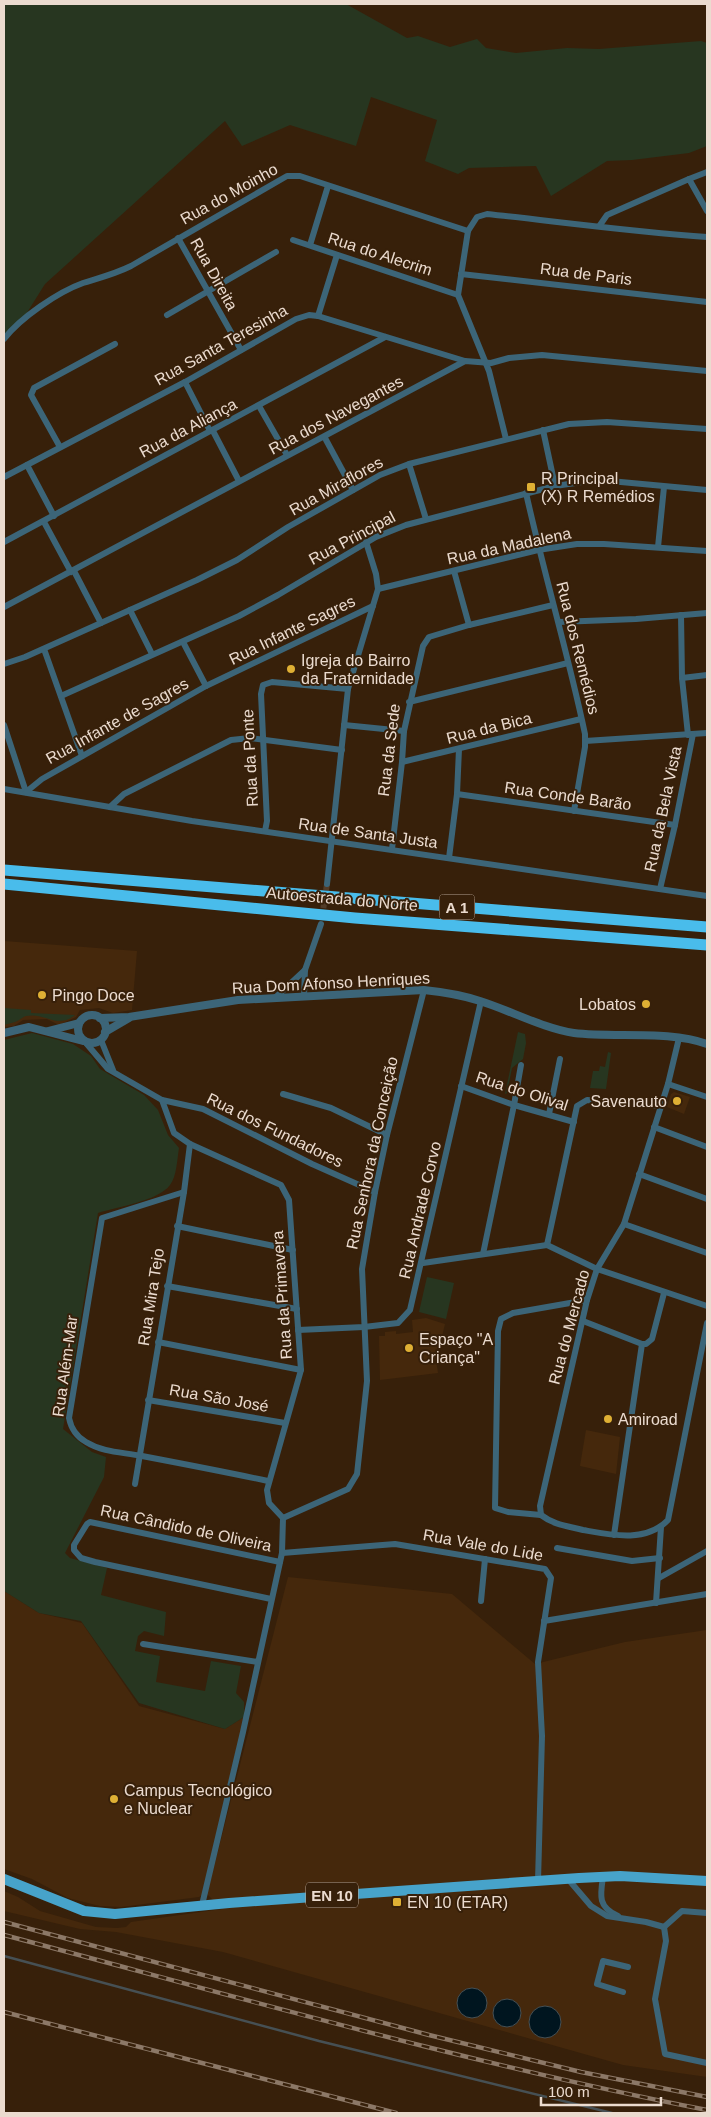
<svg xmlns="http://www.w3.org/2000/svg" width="711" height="2117" font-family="Helvetica,sans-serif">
<rect width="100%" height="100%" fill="#37200a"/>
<!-- built -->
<g fill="#45280c">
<polygon points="4,941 137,951 132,1010 113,1013 99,1008 80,1010 76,1017 59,1025 47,1019 23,1020 14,1026 4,1027"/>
<polygon points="674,1092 690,1097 684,1114 667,1107 671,1094"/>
<polygon points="426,1318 445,1324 436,1360 438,1373 380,1380 379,1336 385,1336 385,1332 396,1331 396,1334 413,1332 412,1320"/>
<polygon points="586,1430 620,1437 616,1474 580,1466"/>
<polygon points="288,1577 452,1594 535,1664 625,1642 707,1630 707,2077 623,2065 223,1952 116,1932 80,1929 4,1911 4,1891 18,1897 40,1911 96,1927 117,1928 126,1927 131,1922 222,1909 207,1894"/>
<polygon points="4,1591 39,1613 82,1623 139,1706 225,1729 244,1717 202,1895 199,1897 121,1907 100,1906 68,1898 32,1879 4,1869"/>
</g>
<!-- green -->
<g fill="#273620">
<polygon points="4,4 346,4 407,38 418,36 450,47 477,39 486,48 516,53 567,48 599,49 701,41 707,43 707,146 689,153 632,160 607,161 551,196 536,166 469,168 458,174 425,161 437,120 371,97 356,146 290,125 242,146 225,121 45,284 23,319 4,341"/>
<path d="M 4,1008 L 31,1010 L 31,1013 L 75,1015 C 56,1030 46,1012 26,1016 C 22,1017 19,1021 15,1022 C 12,1023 7,1024 4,1025 Z"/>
<polygon points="518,1032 525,1034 526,1043 523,1059 512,1068 507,1093 505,1094"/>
<path d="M 32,1033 L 73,1044 L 91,1056 L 100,1069 L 144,1095 L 158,1110 L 168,1135 L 179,1148 C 177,1159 177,1176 170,1185 C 158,1201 117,1207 98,1213 L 63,1429 L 92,1452 L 106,1457 L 104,1477 L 65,1553 L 70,1558 L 107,1568 L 101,1595 L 166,1612 L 164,1636 L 144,1631 L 138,1636 L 135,1651 L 160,1656 L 156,1682 L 205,1691 L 211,1661 L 241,1666 L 236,1693 L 244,1702 L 244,1717 L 225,1729 L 139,1703 L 81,1621 L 39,1613 L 4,1591 L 4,1040 Z"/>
<polygon points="608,1052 611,1053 606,1089 590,1088 593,1071 599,1071 600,1066 605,1067"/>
<polygon points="427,1277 454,1283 446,1319 419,1312"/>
</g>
<!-- water -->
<g fill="#00151f" stroke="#465054">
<circle cx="472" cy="2003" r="15"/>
<circle cx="507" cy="2013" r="14"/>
<circle cx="545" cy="2022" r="16"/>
</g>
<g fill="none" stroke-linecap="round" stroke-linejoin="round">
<!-- stream -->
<polyline stroke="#465054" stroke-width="2.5" points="4,1956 319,2041 612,2113"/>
<!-- minor-tunnel -->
<polyline stroke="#523c28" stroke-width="6" stroke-dasharray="6 3" stroke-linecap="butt" points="322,917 327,884"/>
<!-- minor -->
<g stroke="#3c6578" stroke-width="6">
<polyline points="689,179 707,172"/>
<polyline points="600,225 607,215 689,179 707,211"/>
<polyline points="178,238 241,350"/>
<polyline points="293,240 458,295"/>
<polyline points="310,245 328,186"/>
<polyline points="461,274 707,302"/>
<polyline points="167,315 276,252"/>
<polyline points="318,316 337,255"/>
<path d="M 4,339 C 20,318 58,292 83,283 C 99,278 115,274 131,266 L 287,176 L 300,176 L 468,231"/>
<polyline points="185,382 209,429 213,431 239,481"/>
<polyline points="259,406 287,455"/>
<polyline points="543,430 555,486"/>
<polyline points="325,438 353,490"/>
<path d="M 506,439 L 489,371 L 458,295 L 468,231 L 477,217 L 487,214 C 561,222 634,232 707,237"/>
<polyline points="60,447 31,395 34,388 115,344"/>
<polyline points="409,464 426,519"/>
<polyline points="27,465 54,516"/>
<polyline points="4,477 185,382 296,319 309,315 318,316 465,361"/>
<path d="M 526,493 C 544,574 568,653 585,734 L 585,747 L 574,811"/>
<polyline points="44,522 71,572"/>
<polyline points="4,542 385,337"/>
<polyline points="658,547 664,487"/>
<polyline points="74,571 101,623"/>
<polyline points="454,571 469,625"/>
<polyline points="378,589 538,550 577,544 604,544 707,551"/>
<polyline points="4,607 465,361 491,363 509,358 542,355 707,371"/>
<polyline points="130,610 152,654"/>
<polyline points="681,615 682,678 688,735"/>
<polyline points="559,622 636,619 707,613"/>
<polyline points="183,642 206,686"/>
<polyline points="44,649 82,756"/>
<polyline points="4,664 25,657 197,580 237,560 288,527 380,475 409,464 569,424 607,422 707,429"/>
<polyline points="682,678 707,675"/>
<polyline points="61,696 239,616 278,595 376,537 406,525 555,486 582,482 610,481 707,490"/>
<polyline points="409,702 568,663"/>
<polyline points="4,725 26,792"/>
<polyline points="344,725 404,731"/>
<polyline points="585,741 707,733"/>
<polyline points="402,762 581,719"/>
<polyline points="4,789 192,821 707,896"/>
<polyline points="26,792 42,779 206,686 373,606"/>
<polyline points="457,794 675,825"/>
<polyline points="110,807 124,794 231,740 250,738 342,750"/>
<polyline points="265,831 267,821 261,694 263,685 272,682 348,689"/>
<polyline points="392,849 402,762 404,731 423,646 429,637 469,625 553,605"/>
<polyline points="449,858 457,794 459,749"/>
<polyline points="327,884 348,689 378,589 376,574 366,542"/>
<polyline points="660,889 675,825 693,734"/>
<polyline points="304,996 305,970 321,924"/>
<polyline points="276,997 305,970"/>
<polyline points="101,1040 113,1070"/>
<polyline points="86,1043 108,1069 162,1100 174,1133 190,1144 281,1185 289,1200 301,1370 267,1490 269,1503 283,1518 282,1553 243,1732 202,1905"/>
<polyline points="668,1084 707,1097"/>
<polyline points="461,1086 514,1105 574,1122"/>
<polyline points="283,1094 331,1108 387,1135"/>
<polyline points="162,1100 203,1109 312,1164 375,1192"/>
<polyline points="549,1114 560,1059"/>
<polyline points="654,1127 707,1147"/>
<polyline points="639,1174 707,1199"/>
<path d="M 184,1192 L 102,1218 L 69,1418 C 71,1428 77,1437 86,1442 C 104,1453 123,1452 142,1456 C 184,1464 226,1472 268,1481"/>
<polyline points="624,1224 707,1253"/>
<polyline points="177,1226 293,1250"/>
<polyline points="547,1245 577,1106 587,1100 660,1106"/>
<polyline points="483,1254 514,1105 521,1065"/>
<polyline points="423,1263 547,1245 597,1269 707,1306"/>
<polyline points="167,1286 297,1309"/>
<polyline points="583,1321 642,1344 646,1344 652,1339 664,1293"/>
<polyline points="298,1330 364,1327 398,1323 410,1310 481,1001"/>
<polyline points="158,1342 301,1370"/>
<polyline points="148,1400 285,1423"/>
<polyline points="135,1484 184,1192 190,1144"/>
<polyline points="541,1515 540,1506 587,1300 597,1269 624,1224 668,1084 679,1038"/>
<path d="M 541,1515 C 554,1525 567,1526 583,1530 C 611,1535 646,1543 668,1520 L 707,1323"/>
<polyline points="541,1515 508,1512 495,1508 498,1331 501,1319 513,1313 587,1300"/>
<polyline points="283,1518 348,1489 357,1474 367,1381 362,1269 375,1192 387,1135 424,990"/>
<polyline points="614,1535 642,1344"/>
<polyline points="557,1548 632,1561 660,1558"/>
<polyline points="282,1553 395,1544 545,1569 551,1578 538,1662 542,1736 538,1881"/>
<polyline points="659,1578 707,1551"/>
<polyline points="271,1599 95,1562 81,1558 74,1550 74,1545 87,1524 90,1522 280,1562"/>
<polyline points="481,1601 485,1559"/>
<polyline points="656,1603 661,1527"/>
<polyline points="544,1621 707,1594"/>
<polyline points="143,1644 258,1662"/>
<path d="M 603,1877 C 600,1896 598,1907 618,1916"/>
<polyline points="568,1879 591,1906 607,1916 646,1922 664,1927"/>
<polyline points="664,1927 666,1941 655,1999 665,2054 707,2063"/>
<polyline points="664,1927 682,1911 707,1913"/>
<polyline points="623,1992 597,1984 603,1961 628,1967"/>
</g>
<!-- tertiary -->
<g stroke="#3c6578" stroke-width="8">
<circle cx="92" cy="1029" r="14"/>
<path d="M 100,1018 L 129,1017 L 238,1000 L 424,990 C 443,992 462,995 480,1001 C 509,1010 545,1029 574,1033 C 615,1038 669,1030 707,1044"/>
<polyline points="48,1031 79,1023"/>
<polyline points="105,1032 129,1018"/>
<polyline points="4,1033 29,1027 83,1041"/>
</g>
<!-- primary -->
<polyline stroke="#47a3ca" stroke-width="10" points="4,1879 84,1911 115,1914 229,1903 579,1878 620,1876 707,1881"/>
<!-- motorway -->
<g stroke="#49bceb" stroke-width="11">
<polyline points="4,870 707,927"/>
<polyline points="4,884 355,918 707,945"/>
</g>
<defs>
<g id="rail">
<polyline points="4,1922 429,2035 581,2072 707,2097"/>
<path d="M 4,1935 C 238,1997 470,2064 707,2110"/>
<polyline points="4,2012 396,2113"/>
</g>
</defs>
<!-- rail casing -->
<use href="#rail" stroke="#8c7867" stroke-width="4.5"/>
<!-- rail -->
<use href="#rail" stroke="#37200a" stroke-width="2.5" stroke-dasharray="8" stroke-linecap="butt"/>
</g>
<!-- markers -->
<g fill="#dfb034" stroke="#37200a" stroke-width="2">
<rect x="526" y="482" width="10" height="10" rx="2.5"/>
<circle cx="291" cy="669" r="5"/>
<circle cx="42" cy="995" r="5"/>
<circle cx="646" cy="1004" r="5"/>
<circle cx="677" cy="1101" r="5"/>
<circle cx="409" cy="1348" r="5"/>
<circle cx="608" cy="1419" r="5"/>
<circle cx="114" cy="1799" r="5"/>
<rect x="392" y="1897" width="10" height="10" rx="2.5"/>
</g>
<g text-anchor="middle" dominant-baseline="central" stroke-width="4" stroke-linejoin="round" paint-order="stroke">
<!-- shield labels -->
<g fill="#37200a" stroke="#b5a394" stroke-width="1">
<rect x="439.5" y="894.5" width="35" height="25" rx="4"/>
<rect x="306" y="1882.5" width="52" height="25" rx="4"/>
</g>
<g font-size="15" font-weight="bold" fill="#ebdbcf">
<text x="457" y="907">A 1</text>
<text x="332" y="1895">EN 10</text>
</g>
<!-- street labels -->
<g font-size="16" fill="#ebdbcf" stroke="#37200a">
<text transform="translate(229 194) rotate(-29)">Rua do Moinho</text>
<text transform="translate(380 254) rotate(18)">Rua do Alecrim</text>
<text transform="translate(214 274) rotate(61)">Rua Direita</text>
<text transform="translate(586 274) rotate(7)">Rua de Paris</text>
<text transform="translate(221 345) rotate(-29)">Rua Santa Teresinha</text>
<text transform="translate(336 415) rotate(-28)">Rua dos Navegantes</text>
<text transform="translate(188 428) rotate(-28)">Rua da Aliança</text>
<text transform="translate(336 486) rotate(-29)">Rua Miraflores</text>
<text transform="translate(352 538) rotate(-28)">Rua Principal</text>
<text transform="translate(509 546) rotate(-12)">Rua da Madalena</text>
<text transform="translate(292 630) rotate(-26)">Rua Infante Sagres</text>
<text transform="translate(578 648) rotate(76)">Rua dos Remédios</text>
<text transform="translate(117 721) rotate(-29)">Rua Infante de Sagres</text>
<text transform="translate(489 728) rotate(-14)">Rua da Bica</text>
<text transform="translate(389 750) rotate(-83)">Rua da Sede</text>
<text transform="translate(250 758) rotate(-93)">Rua da Ponte</text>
<text transform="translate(568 796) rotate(8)">Rua Conde Barão</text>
<text transform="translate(663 809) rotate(-78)">Rua da Bela Vista</text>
<text transform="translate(368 833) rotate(8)">Rua de Santa Justa</text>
<text transform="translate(342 899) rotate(5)">Autoestrada do Norte</text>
<text transform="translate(331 983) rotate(-3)">Rua Dom Afonso Henriques</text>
<text transform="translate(522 1091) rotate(18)">Rua do Olival</text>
<text transform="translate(275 1130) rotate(26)">Rua dos Fundadores</text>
<text transform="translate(372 1153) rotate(-78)">Rua Senhora da Conceição</text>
<text transform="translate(420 1210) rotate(-77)">Rua Andrade Corvo</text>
<text transform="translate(282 1295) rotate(-94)">Rua da Primavera</text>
<text transform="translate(151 1297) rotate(-81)">Rua Mira Tejo</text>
<text transform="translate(569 1327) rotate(-75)">Rua do Mercado</text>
<text transform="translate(65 1366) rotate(-82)">Rua Além-Mar</text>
<text transform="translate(219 1398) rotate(10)">Rua São José</text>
<text transform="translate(186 1528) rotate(12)">Rua Cândido de Oliveira</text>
<text transform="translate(483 1545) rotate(10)">Rua Vale do Lide</text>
</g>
<!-- poi labels -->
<g font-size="16" fill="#ebdbcf" stroke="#37200a" text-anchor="start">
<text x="541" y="478">R Principal<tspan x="541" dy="18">(X) R Remédios</tspan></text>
<text x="301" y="660">Igreja do Bairro<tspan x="301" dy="18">da Fraternidade</tspan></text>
<text x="52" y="995">Pingo Doce</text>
<text x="636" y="1004" text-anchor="end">Lobatos</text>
<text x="667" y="1101" text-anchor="end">Savenauto</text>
<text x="419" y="1339">Espaço "A<tspan x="419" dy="18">Criança"</tspan></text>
<text x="618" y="1419">Amiroad</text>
<text x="124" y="1790">Campus Tecnológico<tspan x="124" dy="18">e Nuclear</tspan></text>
<text x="407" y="1902">EN 10 (ETAR)</text>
</g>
</g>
<!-- border -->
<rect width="711" height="2117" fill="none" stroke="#ebdbcf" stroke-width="10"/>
<!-- scale -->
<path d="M541 2097v8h120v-8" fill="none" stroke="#ebdbcf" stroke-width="2.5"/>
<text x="548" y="2097" font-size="15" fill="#ebdbcf" stroke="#37200a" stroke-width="4" paint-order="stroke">100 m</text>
</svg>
